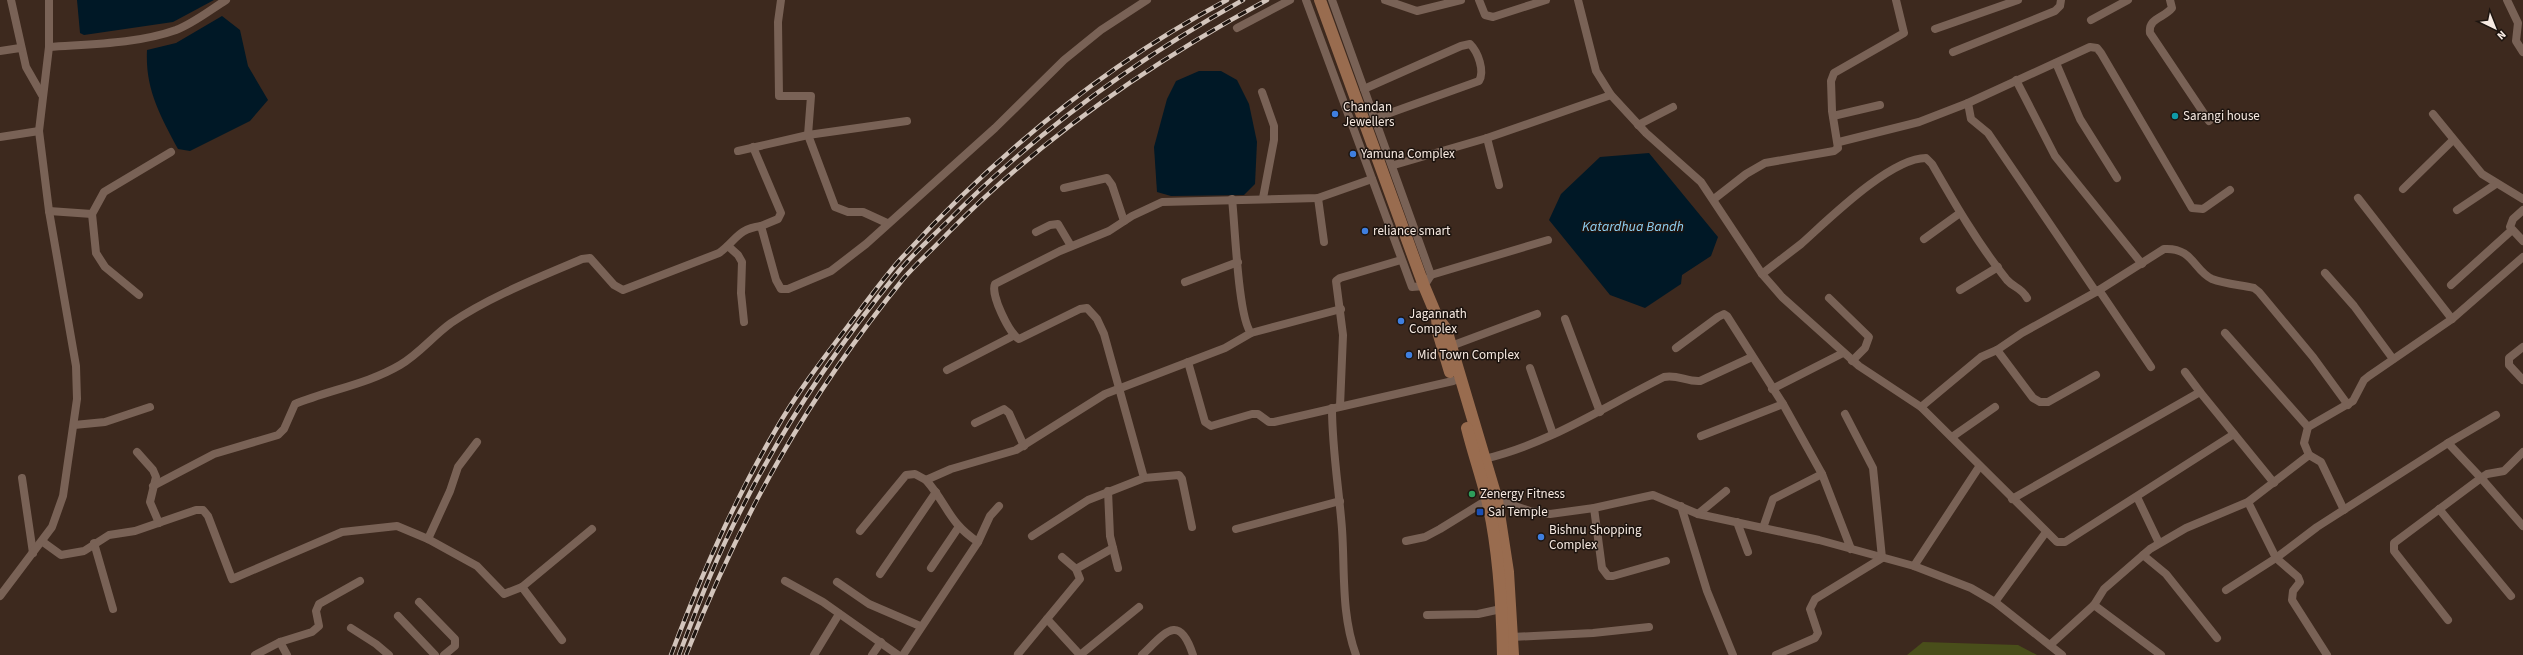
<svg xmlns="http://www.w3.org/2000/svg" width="2523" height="655" font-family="'Source Sans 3',sans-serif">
<rect width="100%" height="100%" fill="#3d291e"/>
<!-- green -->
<polygon fill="#494e1a" points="1923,642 2018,645 2037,655 1907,655"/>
<!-- water -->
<g fill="#001826">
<polygon points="77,0 214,0 173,22 84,35 80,33"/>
<path d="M 222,16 L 240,30 L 248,66 L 268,100 L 250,121 L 190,151 L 178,149 C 160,115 145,89 147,50 L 176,43 Z"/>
<polygon points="1199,71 1221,71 1237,80 1249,104 1257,142 1255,184 1244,195 1171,196 1157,192 1154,147 1167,99 1176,81"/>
<polygon points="1649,153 1718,237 1711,256 1682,275 1681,284 1645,308 1610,295 1549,220 1561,194 1600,157"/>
</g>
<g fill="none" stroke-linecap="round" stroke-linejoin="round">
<!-- minor -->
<g stroke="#796256" stroke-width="8">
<polyline points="11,0 26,67 42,95"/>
<polyline points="781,0 778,22 779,96 811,96 808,135 835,207 848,212 863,212 887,223"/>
<polyline points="1306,0 1412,287 1424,286 1431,275 1332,0"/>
<polyline points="1385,0 1417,11 1461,0"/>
<polyline points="1479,0 1485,15 1493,17 1546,0"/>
<polyline points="1578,0 1596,71 1611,95 1646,133 1701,182 1762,274 1782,297 1859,366 1921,407 2057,542 2065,542 2234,434"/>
<path d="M 2170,0 L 2172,8 C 2164,18 2148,18 2150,33 L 2209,121"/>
<polyline points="2507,0 2518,23 2516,41 2523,52"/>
<polyline points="2091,20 2128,0"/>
<polyline points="1237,28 1290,0"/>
<polyline points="1935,29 2018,0"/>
<path d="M 49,47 C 90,44 137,44 176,30 C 194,23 210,10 226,0"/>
<polyline points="0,51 20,48"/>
<polyline points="1953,52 2055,11 2060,6 2061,0"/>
<polyline points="2056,63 2080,119 2117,178"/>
<polyline points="2016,80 2055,156 2142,264"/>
<path d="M 1364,89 L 1461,46 L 1470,44 C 1478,52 1485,71 1479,81 L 1376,118"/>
<polyline points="1262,92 1274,126 1274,140 1263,198"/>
<polyline points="1968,103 1971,119 1988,133 2096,292"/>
<polyline points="2433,114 2482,174 2523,199"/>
<polyline points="1833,116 1880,105"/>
<polyline points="1638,125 1673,107"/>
<polyline points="0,137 39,131"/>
<polyline points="1487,138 1499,185"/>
<polyline points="1839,142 1919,122 1968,103 2090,47 2097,48 2101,53 2192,208 2203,209 2230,190"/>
<polyline points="753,147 781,213 778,219 761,226"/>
<polyline points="738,151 808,135 907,121"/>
<polyline points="1394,165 1487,138 1611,95"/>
<polyline points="1064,188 1107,178 1112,185 1124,221"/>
<polyline points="2403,189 2453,140"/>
<polyline points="1318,198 1324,242"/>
<polyline points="2358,198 2452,319"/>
<path d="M 1232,199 C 1235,224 1238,318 1251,333 L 1341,309"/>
<polyline points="1714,199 1746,174 1765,163 1834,151 1838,148 1832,111 1831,81 1834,73 1904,33 1896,0"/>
<polyline points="2457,210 2496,184"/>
<polyline points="2523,210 2513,219 2510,227 2523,241"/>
<polyline points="49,211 92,214"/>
<polyline points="1036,232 1050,225 1058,224 1071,246"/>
<polyline points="1924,239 1960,213"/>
<polyline points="728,246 738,255 742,262 741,293 744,322"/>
<polyline points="2325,273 2354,306 2393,359"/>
<path d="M 1762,274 C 1775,264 1788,254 1801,244 C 1828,220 1890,158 1926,158 L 1932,164 C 1955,204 1978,244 2007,280 C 2014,288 2021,287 2027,298"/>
<polyline points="1431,275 1548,240"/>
<polyline points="1185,282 1238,262"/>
<polyline points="2451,285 2512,230"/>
<polyline points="1960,290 1998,267"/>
<polyline points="2099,290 2151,367"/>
<polyline points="139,295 105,267 96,253 92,214 104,192 171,152"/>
<polyline points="1829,298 1869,337 1865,348 1852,361"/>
<polyline points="1565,319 1600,412"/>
<polyline points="2225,333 2308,427"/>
<polyline points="1451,346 1537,314"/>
<polyline points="2523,347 2509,358 2509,365 2523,380"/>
<polyline points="1676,348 1718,317 1724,314 1727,316 1783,404 1822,474 1851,549"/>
<polyline points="1997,350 2033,398 2040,402 2048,402 2096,375"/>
<polyline points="1188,362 1205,422 1211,426 1252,414 1258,414 1269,422 1274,422 1453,381"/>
<polyline points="1530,368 1553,434"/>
<polyline points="947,370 1013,336"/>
<polyline points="2185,372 2200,392"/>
<polyline points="1772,389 1843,353"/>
<polyline points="1340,406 1343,335 1336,281 1340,278 1401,260"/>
<path d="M 1921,407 L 1981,357 L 1997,350 L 2022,333 L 2096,292 L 2164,249 C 2193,247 2194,271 2212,279 C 2225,284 2241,285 2254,288 L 2259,292 L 2313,357 L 2348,405"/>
<path d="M 1332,408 C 1332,449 1339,489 1342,529 C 1345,572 1341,614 1356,655"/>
<polyline points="975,423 1004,409 1009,413 1024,446"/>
<polyline points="74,425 105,422 150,407"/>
<polyline points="1701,436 1783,404"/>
<polyline points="1952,437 1995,407"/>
<polyline points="2448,443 2496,415"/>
<polyline points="137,452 153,470 156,477 150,502 159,523"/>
<polyline points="2309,455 2304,443 2308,427 2353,401 2364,380 2369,376 2452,319 2523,257"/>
<path d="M 1484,459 C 1549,444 1605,406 1664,377 C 1677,374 1687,382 1700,381 L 1752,357"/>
<polyline points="22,478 33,553"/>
<polyline points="1144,478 1179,475 1182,479 1192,527"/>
<path d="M 153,486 L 214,454 L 278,435 L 284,429 L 295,404 C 329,390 368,384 400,365 C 419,354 433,336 451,323 C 491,296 538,278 582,259 L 590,258 L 614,285 L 623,290 L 719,253 C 736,241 737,229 761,226 L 776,280 L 781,289 L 788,289 L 831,271 L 866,244 L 995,128 L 1064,60 L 1101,30 L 1147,0"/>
<polyline points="1108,491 1110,536 1118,568"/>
<polyline points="2137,497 2159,543"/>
<polyline points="2012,499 2200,392 2274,483"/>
<polyline points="2248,502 2276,558 2298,577 2300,582 2293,591 2292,600 2327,655"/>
<polyline points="1681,506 1707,591 1733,655"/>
<polyline points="1594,508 1602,568 1608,576 1613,576 1666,561"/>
<polyline points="2439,509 2511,596"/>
<polyline points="1698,514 1726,491"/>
<polyline points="1737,522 1748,552"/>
<polyline points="1763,528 1773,499 1822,474"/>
<polyline points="1236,529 1340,501"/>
<polyline points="860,531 906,475 915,474 926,480 951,469 1016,450 1105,394 1225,348 1251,333"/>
<path d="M 1032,536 L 1088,500 L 1144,478 L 1104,334 L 1097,319 L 1087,308 L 1080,309 L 1019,339 C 1009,333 990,294 995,284 L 1060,251 L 1109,231 L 1132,216 L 1162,202 L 1318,198 L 1372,179"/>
<polyline points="428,539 450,491 458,467 477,442"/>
<polyline points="1406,541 1425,537 1440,529 1487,500 1497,500 1530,511 1550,514 1594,508 1653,495 1698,514 1819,540 1914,566 1971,588 1995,602 2062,655"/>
<polyline points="43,542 61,555 84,551 109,535 135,531 196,510 203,510 208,516 232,579 342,532 397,526 428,539 477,566 504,594 522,587 562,640"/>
<polyline points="978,542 990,516 999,506"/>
<polyline points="94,543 113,609"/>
<polyline points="2143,555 2166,574 2217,638"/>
<polyline points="1914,566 1979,467"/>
<polyline points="931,568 958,528"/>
<polyline points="1076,569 1113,548"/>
<polyline points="880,574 936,492"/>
<polyline points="785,581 823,602 898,655"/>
<polyline points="837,582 869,604 920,626"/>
<polyline points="522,587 592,529"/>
<polyline points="2226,590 2276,558 2317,527 2448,443 2481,478 2487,474 2504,471 2523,452"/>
<polyline points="0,596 52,527 63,496 77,399 76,366 49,211 39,131 49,47 49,0"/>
<polyline points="419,602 455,639 455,646 444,655"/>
<polyline points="1995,602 2046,532"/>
<polyline points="2094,605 2161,655"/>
<polyline points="1427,615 1478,614 1501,609"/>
<polyline points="398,616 435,655"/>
<polyline points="1047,619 1080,655"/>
<polyline points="2448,620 2394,551 2394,543 2481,478 2523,526"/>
<polyline points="351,628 376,644 389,655"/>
<polyline points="1512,637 1593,633 1649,627"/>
<polyline points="280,642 287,655"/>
<polyline points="2050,645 2094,605 2104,589 2150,549 2186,528 2248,502 2309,455 2321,462 2344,510"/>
<polyline points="1018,654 1080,579 1076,569 1062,557"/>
<polyline points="255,655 280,642 312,632 319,626 316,611 319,604 360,581"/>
<polyline points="814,655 839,614"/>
<polyline points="872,655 881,642"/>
<path d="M 903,655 L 978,542 C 948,522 948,505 926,480"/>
<polyline points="1080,655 1139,607"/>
<path d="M 1142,655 C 1165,633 1179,612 1193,655"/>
<polyline points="1776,655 1815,638 1818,633 1810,609 1815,599 1882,558 1873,468 1845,414"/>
</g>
<!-- primary -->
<g stroke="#996c4f" stroke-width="12">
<polyline points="1320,0 1424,286 1437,317 1446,329 1497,500 1508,572 1513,655"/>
<polyline points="1437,317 1438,332 1450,372"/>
<path d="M 1467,428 C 1473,452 1481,475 1487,499 C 1499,549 1502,604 1503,655"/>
</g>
<defs>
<g id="rail">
<path d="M 671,655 C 700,578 733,502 775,431 C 796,394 822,360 848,326 C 864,305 880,283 897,263 C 991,159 1103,66 1227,0"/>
<path d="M 679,655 C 698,605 717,555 742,508 C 785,423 839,344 899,271 C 914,253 932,237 949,220 C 1036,132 1135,60 1243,0"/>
<path d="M 686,655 C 742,514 808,396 904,278 C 918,262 934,248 948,233 C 1042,137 1150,63 1267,0"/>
</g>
</defs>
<!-- rail casing -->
<use href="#rail" stroke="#d3c5bc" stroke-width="4.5"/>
<!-- rail -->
<use href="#rail" stroke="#1d140f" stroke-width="3" stroke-dasharray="9" stroke-linecap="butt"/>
</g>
<!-- markers -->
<g fill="#3f7fe0" stroke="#1d140f" stroke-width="1.5">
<circle cx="1335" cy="114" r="4"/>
<circle cx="1353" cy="154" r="4"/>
<circle cx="1365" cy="231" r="4"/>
<circle cx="1401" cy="321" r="4"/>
<circle cx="1409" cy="355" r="4"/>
<circle cx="1541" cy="537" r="4"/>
</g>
<circle fill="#0f9aa8" stroke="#1d140f" stroke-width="1.5" cx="2175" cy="116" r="4"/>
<circle fill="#2e9e5b" stroke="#1d140f" stroke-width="1.5" cx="1472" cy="494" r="4"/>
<rect fill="#1a4fb4" stroke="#1d140f" stroke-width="1.5" x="1476" y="508" width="8" height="8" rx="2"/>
<g text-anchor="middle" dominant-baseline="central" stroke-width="3" stroke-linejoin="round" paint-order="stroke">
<!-- poi labels -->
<g font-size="13" fill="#f7eae2" stroke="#1d140f" text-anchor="start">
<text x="1343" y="107">Chandan<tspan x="1343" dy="15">Jewellers</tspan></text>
<text x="2183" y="116">Sarangi house</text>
<text x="1361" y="154">Yamuna Complex</text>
<text x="1373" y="231">reliance smart</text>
<text x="1409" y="314">Jagannath<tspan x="1409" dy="15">Complex</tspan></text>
<text x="1417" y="355">Mid Town Complex</text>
<text x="1480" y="494">Zenergy Fitness</text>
<text x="1488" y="512">Sai Temple</text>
<text x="1549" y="530">Bishnu Shopping<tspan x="1549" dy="15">Complex</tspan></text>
</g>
<!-- water labels -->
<g font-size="14" font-style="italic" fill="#8ed0f3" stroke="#1d140f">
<text x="1633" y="227">Katardhua Bandh</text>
</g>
</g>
<!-- north arrow -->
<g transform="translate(2495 28) rotate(137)" stroke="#1d140f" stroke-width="3" paint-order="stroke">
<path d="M0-3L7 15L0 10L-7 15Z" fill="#f7eae2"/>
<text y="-6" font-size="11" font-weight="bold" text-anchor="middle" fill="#f7eae2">N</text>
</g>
</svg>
